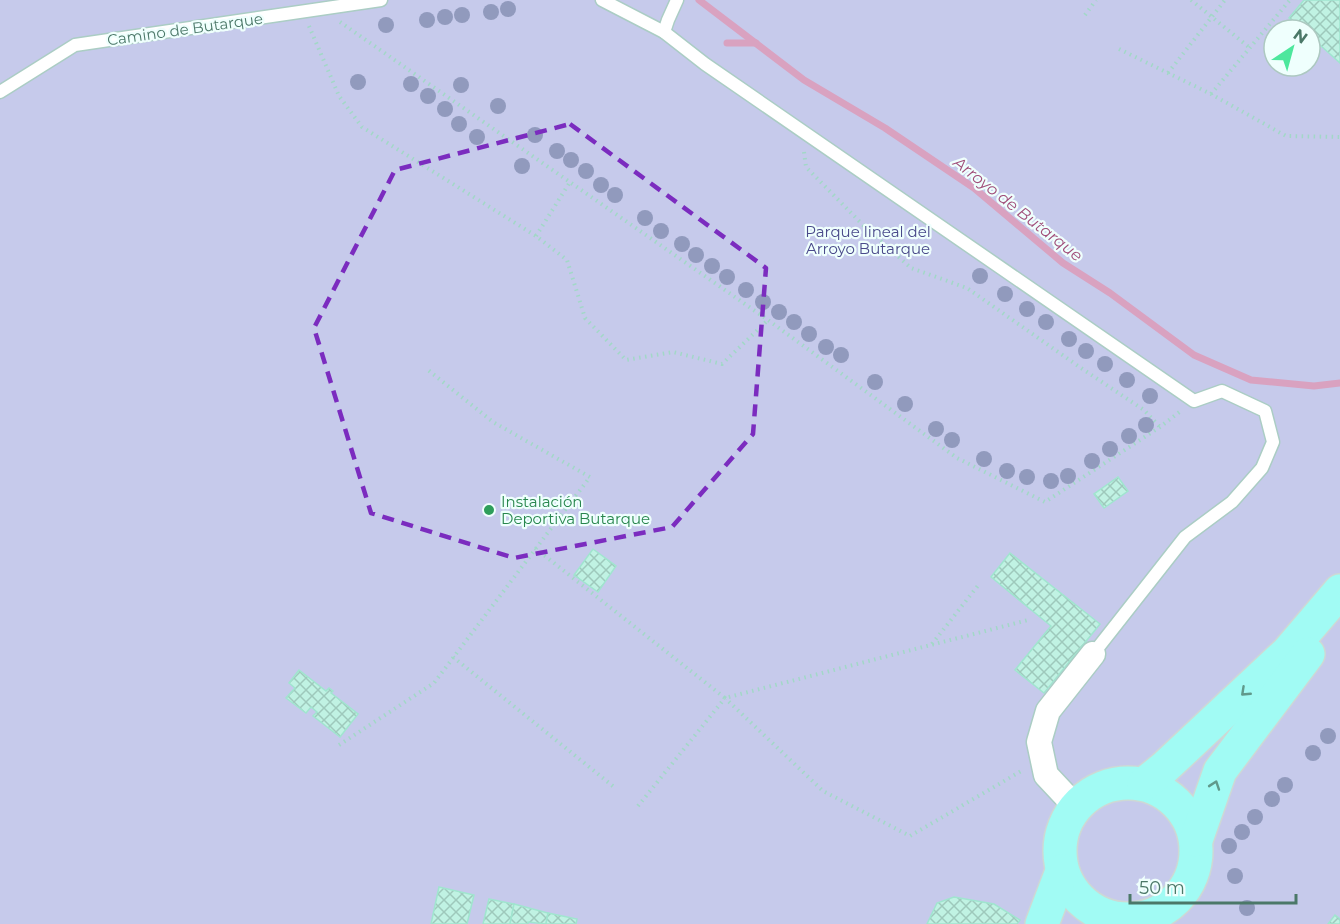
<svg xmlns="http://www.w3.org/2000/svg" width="1340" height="924" font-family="Montserrat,sans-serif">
<defs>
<pattern id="building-cross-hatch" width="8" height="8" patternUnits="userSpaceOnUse" patternTransform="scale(1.5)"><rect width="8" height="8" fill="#c0f2e3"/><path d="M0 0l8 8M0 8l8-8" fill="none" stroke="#9ec9bc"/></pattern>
</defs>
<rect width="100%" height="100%" fill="#e9fdfb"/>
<!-- green -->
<path fill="#c6caeb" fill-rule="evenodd" d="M 0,0 L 1340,0 L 1340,924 L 0,924 ZM 1274,30 L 1310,30 L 1310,66 L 1274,66 Z"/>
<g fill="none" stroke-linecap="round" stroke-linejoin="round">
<!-- stream -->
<g stroke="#d9a2c0" stroke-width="7">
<polyline points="699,0 804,80 885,128 974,188 1063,263 1110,293 1194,355 1251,380 1314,386 1340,383"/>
<polyline points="727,43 756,43"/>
</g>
</g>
<!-- building -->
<g fill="url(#building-cross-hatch)" stroke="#a0e5cf" stroke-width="1.5">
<polygon points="1304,0 1340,0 1340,63 1310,36 1310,30 1303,30 1289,18"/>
<polygon points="1118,477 1128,491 1104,508 1094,494"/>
<polygon points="593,549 616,566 598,592 574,575"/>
<polygon points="1010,553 1100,624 1044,693 1015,670 1051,626 991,577"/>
<polygon points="299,670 326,691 329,688 333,691 331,693 358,714 340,737 313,716 317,712 311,707 306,713 286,698 295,688 289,683"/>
<polygon points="439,887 474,895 467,924 431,924"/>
<polygon points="954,897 994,904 1020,920 1017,924 927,924 937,903"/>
<polygon points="489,899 514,904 510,924 483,924"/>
<polygon points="514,904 548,913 546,924 528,922 528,924 510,924"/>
<polygon points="548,913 577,919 576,924 546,924"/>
<polygon points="1335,915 1340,919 1340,924 1328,924"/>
</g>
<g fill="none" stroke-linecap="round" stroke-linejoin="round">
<defs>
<g id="lane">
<polyline points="602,0 664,32 705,64 1194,401 1222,391 1265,411 1273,442 1262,468 1232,502 1185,537 1093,654"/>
<polyline points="664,32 668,20 677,0"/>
<polyline points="0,92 75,45 381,0"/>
<polyline points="1143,920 1147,924"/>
</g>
<polyline id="street" points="1076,807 1046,775 1039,742 1048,711 1093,654"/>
<g id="primary">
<circle cx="1128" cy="851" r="68"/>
<polyline points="1144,784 1164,768 1288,652 1340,591"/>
<polyline points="1196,840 1220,771 1308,654"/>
<polyline points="1042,924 1062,871"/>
</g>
</defs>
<!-- lane casing -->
<use href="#lane" stroke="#abcdc4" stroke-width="15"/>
<!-- street casing -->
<use href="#street" stroke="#abcdc4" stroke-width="27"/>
<!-- primary casing -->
<use href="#primary" stroke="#cdd9d5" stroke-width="36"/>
<!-- path -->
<g stroke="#a2d8c7" stroke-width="4" stroke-dasharray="1.5 4.5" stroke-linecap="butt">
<polyline points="1191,0 1250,48"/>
<polyline points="1085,15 1096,0"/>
<polyline points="340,22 768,320 957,458 1045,502 1160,427 1182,410"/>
<polyline points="309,26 339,96 362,127 536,236 567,260 585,318 626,360 673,352 722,364 768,320"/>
<polyline points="1119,49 1211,94 1286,136 1340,137"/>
<polyline points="1168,73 1225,0"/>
<polyline points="1211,94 1290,0"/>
<polyline points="804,152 806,167 862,224 911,268 967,288 1081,368 1144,410 1160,427"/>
<polyline points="536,236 570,182"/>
<polyline points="535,548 725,698 1028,620"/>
<polyline points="932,644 980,583"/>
<polyline points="453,657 614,787"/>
<polyline points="339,745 434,683 590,477 493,422 428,370"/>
<polyline points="638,806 725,698 823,791 910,836 1023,770"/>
</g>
<!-- lane -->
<use href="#lane" stroke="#fff" stroke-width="12"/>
<!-- street -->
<use href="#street" stroke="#fff" stroke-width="24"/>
<!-- primary -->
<use href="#primary" stroke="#a1fbf4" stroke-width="33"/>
</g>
<!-- trees -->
<g fill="#919abd">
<circle cx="508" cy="9" r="8"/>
<circle cx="491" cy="12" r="8"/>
<circle cx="462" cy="15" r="8"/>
<circle cx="445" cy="17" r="8"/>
<circle cx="427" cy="20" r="8"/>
<circle cx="386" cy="25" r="8"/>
<circle cx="358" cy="82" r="8"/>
<circle cx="411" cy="84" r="8"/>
<circle cx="461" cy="85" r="8"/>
<circle cx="428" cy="96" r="8"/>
<circle cx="498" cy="106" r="8"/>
<circle cx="445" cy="109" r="8"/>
<circle cx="459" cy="124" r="8"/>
<circle cx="535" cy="135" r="8"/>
<circle cx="477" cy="137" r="8"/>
<circle cx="557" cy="151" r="8"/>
<circle cx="571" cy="160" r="8"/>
<circle cx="522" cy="166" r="8"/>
<circle cx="586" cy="171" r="8"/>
<circle cx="601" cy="185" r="8"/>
<circle cx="615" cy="195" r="8"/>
<circle cx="645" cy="218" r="8"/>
<circle cx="661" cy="231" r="8"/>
<circle cx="682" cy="244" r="8"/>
<circle cx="696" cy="255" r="8"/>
<circle cx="712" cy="266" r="8"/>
<circle cx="980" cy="276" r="8"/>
<circle cx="727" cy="277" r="8"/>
<circle cx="746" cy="290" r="8"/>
<circle cx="1005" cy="294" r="8"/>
<circle cx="763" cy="302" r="8"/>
<circle cx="1027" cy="309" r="8"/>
<circle cx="779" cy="312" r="8"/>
<circle cx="794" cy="322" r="8"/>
<circle cx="1046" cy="322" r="8"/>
<circle cx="809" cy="334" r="8"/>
<circle cx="1069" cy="339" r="8"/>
<circle cx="826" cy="347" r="8"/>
<circle cx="1086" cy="351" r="8"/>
<circle cx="841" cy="355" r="8"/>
<circle cx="1105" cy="364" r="8"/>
<circle cx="1127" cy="380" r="8"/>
<circle cx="875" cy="382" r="8"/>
<circle cx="1150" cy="396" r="8"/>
<circle cx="905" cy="404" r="8"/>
<circle cx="1146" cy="425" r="8"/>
<circle cx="936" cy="429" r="8"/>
<circle cx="1129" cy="436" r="8"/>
<circle cx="952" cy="440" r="8"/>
<circle cx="1110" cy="449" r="8"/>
<circle cx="984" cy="459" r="8"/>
<circle cx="1092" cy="461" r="8"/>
<circle cx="1007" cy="471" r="8"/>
<circle cx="1068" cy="476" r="8"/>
<circle cx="1027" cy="477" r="8"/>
<circle cx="1051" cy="481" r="8"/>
<circle cx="1328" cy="736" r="8"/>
<circle cx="1313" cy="753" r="8"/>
<circle cx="1285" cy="785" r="8"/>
<circle cx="1272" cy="799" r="8"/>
<circle cx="1255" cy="817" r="8"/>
<circle cx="1242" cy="832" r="8"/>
<circle cx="1229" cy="846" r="8"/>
<circle cx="1235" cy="876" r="8"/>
<circle cx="1247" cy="908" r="8"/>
</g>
<!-- one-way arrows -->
<defs><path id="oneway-chevron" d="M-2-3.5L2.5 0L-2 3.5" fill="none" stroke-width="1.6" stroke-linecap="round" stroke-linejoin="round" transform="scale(1.5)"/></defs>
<g stroke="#60998b">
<use href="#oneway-chevron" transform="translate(1245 692) rotate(137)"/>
<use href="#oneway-chevron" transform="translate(1215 785) rotate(-71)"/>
</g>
<!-- marked area -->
<path fill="none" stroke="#7b2cbf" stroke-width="4.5" stroke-dasharray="12 8" stroke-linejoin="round" d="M 570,124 L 766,268 L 753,434 L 672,527 L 514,558 L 371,513 L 314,328 L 395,170 Z"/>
<!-- markers -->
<circle fill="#2e9e5b" stroke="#effffd" stroke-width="2" cx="489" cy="510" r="6"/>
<g text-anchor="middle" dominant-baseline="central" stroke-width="4.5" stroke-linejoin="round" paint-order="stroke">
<!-- street labels -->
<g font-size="15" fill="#4b7868" stroke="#effffd">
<text transform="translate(185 29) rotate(-8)">Camino de Butarque</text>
</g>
<!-- park labels -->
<g font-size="15" fill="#49498a" stroke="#effffd">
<text x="868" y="231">Parque lineal del<tspan x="868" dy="17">Arroyo Butarque</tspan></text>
</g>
<!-- leisure labels -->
<g font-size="15" fill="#27864d" stroke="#effffd" text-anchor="start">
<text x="501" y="501">Instalación<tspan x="501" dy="17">Deportiva Butarque</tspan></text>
</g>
<!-- water labels -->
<g font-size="16" font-style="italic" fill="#a14e7a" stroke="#effffd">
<text transform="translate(1018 209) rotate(38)">Arroyo de Butarque</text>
</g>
</g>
<!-- north arrow -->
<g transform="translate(1292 48) rotate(36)"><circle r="28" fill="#effffd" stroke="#adc9c1" stroke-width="1.5"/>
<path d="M0-4.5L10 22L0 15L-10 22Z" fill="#4de79d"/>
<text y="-9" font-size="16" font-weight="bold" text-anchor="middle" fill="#4b7868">N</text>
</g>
<!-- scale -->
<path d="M1130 894v9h166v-9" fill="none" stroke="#4b7868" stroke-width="3"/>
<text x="1139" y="894" font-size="18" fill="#4b7868" stroke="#effffd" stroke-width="4.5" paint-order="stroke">50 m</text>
</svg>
